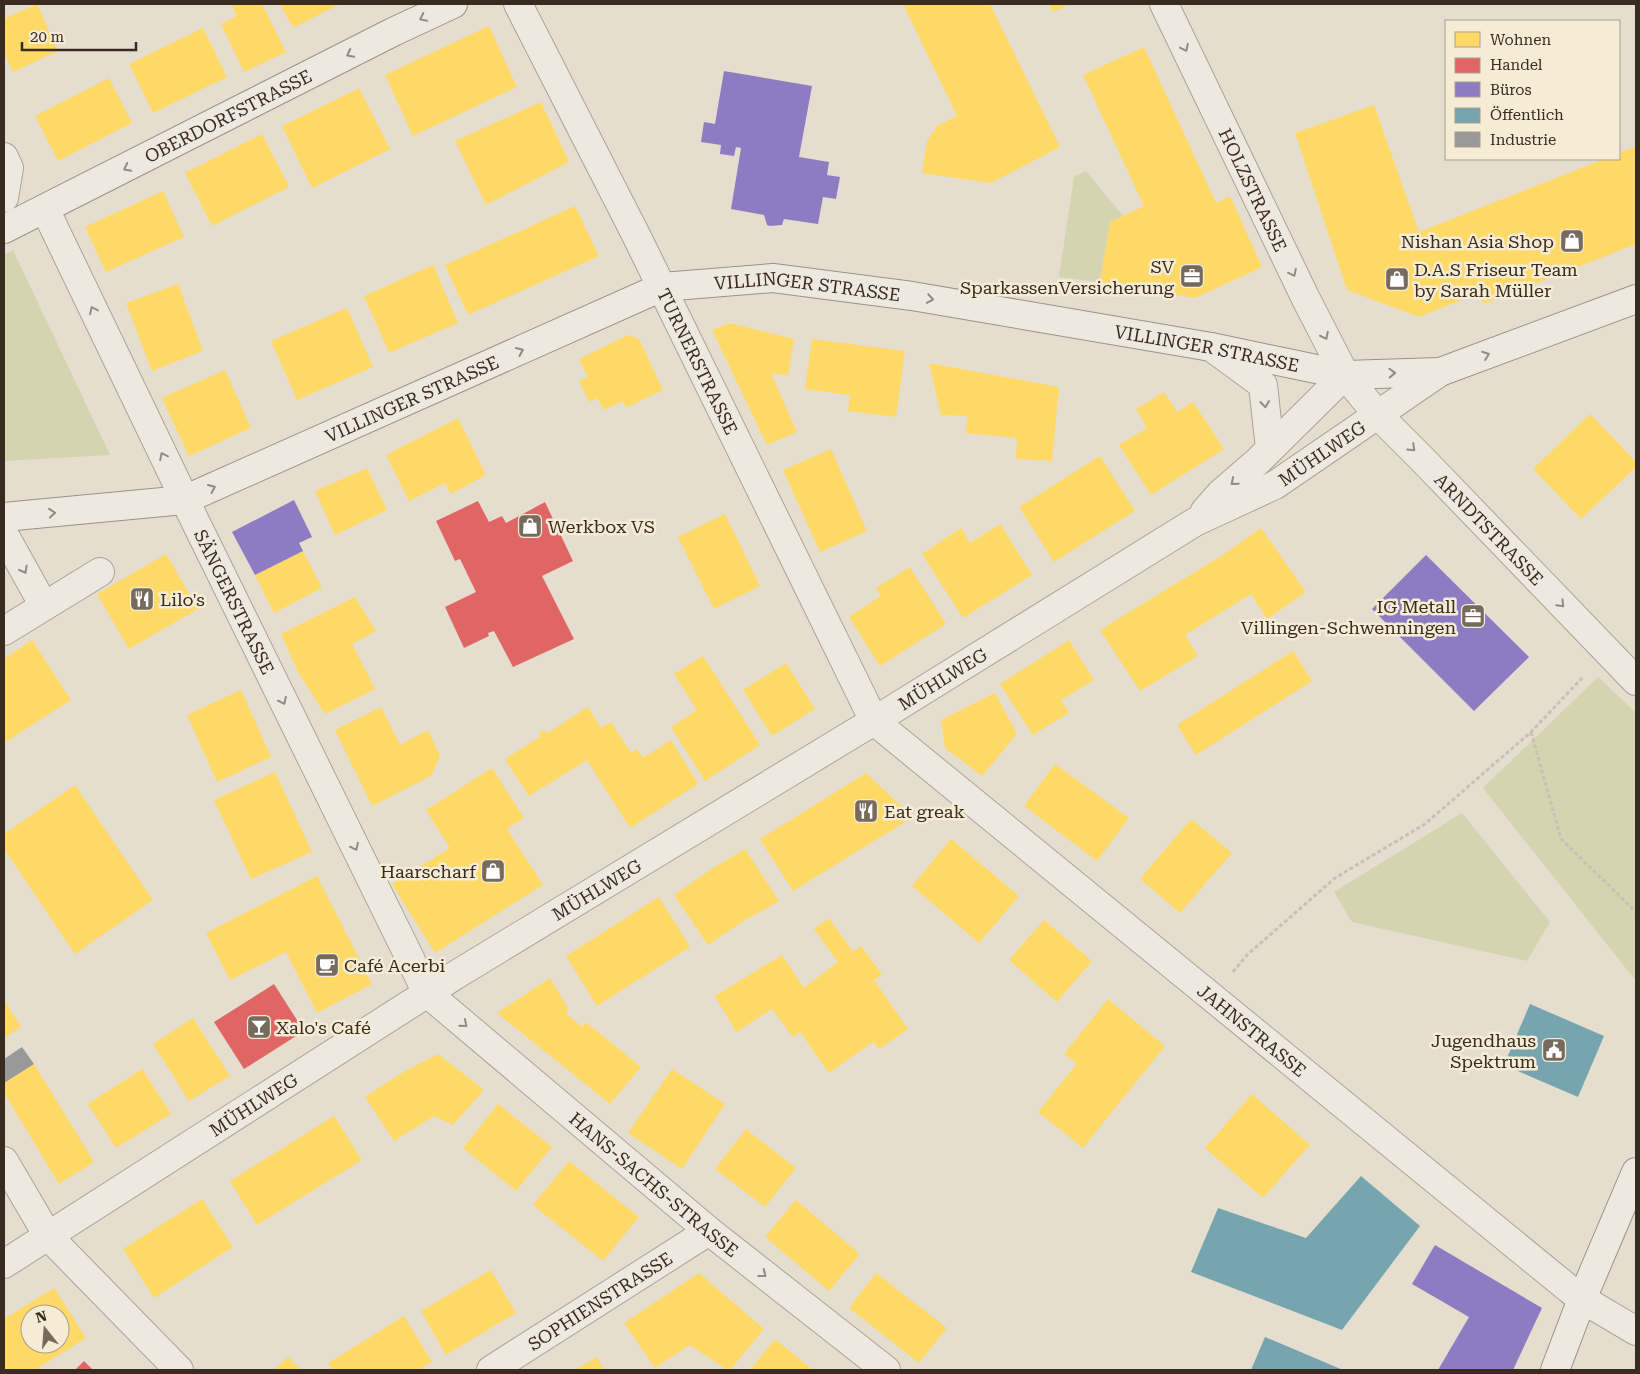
<svg xmlns="http://www.w3.org/2000/svg" width="1640" height="1374" font-family="'Roboto Serif',serif">
<rect width="100%" height="100%" fill="#e5dece"/>
<!-- green -->
<g fill="#d4d4b1">
<polygon points="1086,171 1123,216 1110,222 1100,282 1059,277 1074,177"/>
<polygon points="13,250 110,455 4,461 4,255"/>
<polygon points="1598,677 1636,713 1636,981 1483,788"/>
<polygon points="1462,813 1550,922 1527,961 1352,922 1334,892"/>
</g>
<!-- homes -->
<g fill="#ffd966" fill-rule="evenodd">
<polygon points="37,4 58,51 13,72 4,52 4,19"/>
<polygon points="231,4 262,4 286,52 244,72 221,24 237,16"/>
<polygon points="280,4 340,4 293,28"/>
<polygon points="903,4 990,4 1060,147 991,183 922,173 927,141 937,126 957,116"/>
<polygon points="1049,4 1070,4 1053,12"/>
<polygon points="489,26 517,87 413,136 385,75"/>
<polygon points="203,28 227,77 153,113 129,64"/>
<polygon points="1144,47 1216,203 1230,196 1262,267 1195,298 1100,282 1110,222 1144,206 1083,75"/>
<polygon points="109,78 132,123 58,161 35,116"/>
<polygon points="359,88 390,149 312,188 282,126"/>
<polygon points="541,102 569,162 486,205 455,141"/>
<polygon points="1374,105 1419,232 1604,159 1619,159 1619,153 1636,146 1636,244 1484,304 1479,293 1419,317 1347,290 1295,133"/>
<polygon points="262,134 289,187 212,226 185,173"/>
<polygon points="163,191 184,237 106,272 85,227"/>
<polygon points="575,206 599,256 468,315 445,265"/>
<polygon points="433,265 458,323 389,353 364,296"/>
<polygon points="178,284 203,351 152,371 126,303"/>
<polygon points="347,308 373,367 297,400 271,341"/>
<polygon points="730,323 794,339 788,375 771,373 797,432 767,445 712,330"/>
<polygon points="628,335 639,339 663,390 626,408 623,401 604,410 597,398 589,402 579,381 588,377 579,359"/>
<polygon points="812,339 905,351 896,417 848,411 850,395 805,389"/>
<polygon points="929,363 1059,387 1052,461 1016,459 1017,438 965,433 968,416 941,415"/>
<polygon points="225,370 251,428 189,456 162,398"/>
<polygon points="1164,392 1177,412 1193,402 1224,449 1151,495 1119,445 1147,428 1136,409"/>
<polygon points="1590,414 1636,462 1636,467 1581,519 1533,469"/>
<polygon points="458,418 486,475 451,494 445,483 409,501 386,455"/>
<polygon points="831,449 867,531 820,552 783,470"/>
<polygon points="1100,456 1135,511 1054,562 1019,507"/>
<polygon points="367,468 387,510 335,535 315,491"/>
<polygon points="725,514 760,586 714,609 678,537"/>
<polygon points="1000,524 1032,575 963,618 922,554 961,528 970,543"/>
<polygon points="1261,528 1306,592 1267,619 1251,594 1185,635 1198,656 1140,691 1100,630 1223,555"/>
<polygon points="303,551 322,588 274,613 255,575"/>
<polygon points="166,554 198,609 129,649 97,594"/>
<polygon points="910,567 946,624 880,666 849,617 881,596 876,588"/>
<polygon points="355,597 376,631 352,644 375,689 325,714 298,672 281,634"/>
<polygon points="32,640 71,700 4,743 4,659"/>
<polygon points="1069,640 1094,680 1061,700 1069,713 1033,735 1000,684"/>
<polygon points="1293,651 1312,681 1196,755 1177,725"/>
<polygon points="703,656 760,745 705,781 671,727 697,710 674,674"/>
<polygon points="786,663 815,709 772,736 743,690"/>
<polygon points="241,690 271,757 217,782 187,715"/>
<polygon points="995,693 1017,734 982,776 945,748 941,720"/>
<polygon points="381,707 400,745 428,730 440,756 431,776 372,806 335,730"/>
<polygon points="588,707 601,728 611,722 631,753 637,749 643,758 671,740 698,784 630,828 587,760 529,796 505,759 541,736 539,733 544,730 546,734"/>
<polygon points="1055,764 1129,818 1097,861 1024,806"/>
<polygon points="492,768 524,818 507,829 543,885 435,953 392,884 450,848 426,810"/>
<polygon points="275,772 312,852 251,879 214,800"/>
<polygon points="866,773 913,817 793,891 760,839"/>
<polygon points="75,785 153,900 75,954 4,849 4,834"/>
<polygon points="1191,819 1232,853 1180,913 1140,879"/>
<polygon points="951,839 1019,896 979,943 912,886"/>
<polygon points="745,849 779,901 745,920 708,945 674,895 710,870"/>
<polygon points="317,876 372,984 317,1013 286,952 230,980 206,933"/>
<polygon points="659,897 690,947 597,1006 566,956"/>
<polygon points="829,918 853,952 861,946 882,974 874,980 908,1029 879,1049 873,1042 829,1073 800,1032 793,1037 772,1009 736,1032 715,996 782,955 804,988 838,962 814,929"/>
<polygon points="1044,920 1092,961 1057,1002 1009,960"/>
<polygon points="550,978 569,1010 566,1014 583,1027 586,1022 641,1067 610,1104 497,1013"/>
<polygon points="1108,999 1165,1046 1083,1148 1038,1112 1077,1064 1064,1054"/>
<polygon points="4,1000 21,1027 4,1038"/>
<polygon points="193,1018 230,1076 189,1101 153,1044"/>
<polygon points="438,1054 484,1090 453,1125 434,1116 394,1141 365,1097 405,1071"/>
<polygon points="34,1064 94,1162 59,1184 4,1093 4,1083"/>
<polygon points="142,1069 171,1114 116,1148 88,1104"/>
<polygon points="672,1069 725,1104 682,1169 628,1133"/>
<polygon points="1252,1094 1310,1145 1263,1198 1205,1148"/>
<polygon points="498,1104 552,1147 516,1191 463,1148"/>
<polygon points="334,1116 362,1160 257,1225 230,1181"/>
<polygon points="746,1129 796,1168 765,1207 715,1169"/>
<polygon points="569,1161 639,1217 603,1261 533,1205"/>
<polygon points="202,1199 233,1247 154,1298 123,1249"/>
<polygon points="796,1200 860,1254 829,1291 765,1237"/>
<polygon points="491,1270 516,1313 446,1355 421,1311"/>
<polygon points="699,1273 764,1329 730,1370 727,1370 690,1345 655,1368 624,1323"/>
<polygon points="876,1273 947,1328 919,1363 849,1308"/>
<path d="M 54,1288 L 86,1338 L 35,1370 L 4,1370 L 4,1319 ZM 30,1314 L 60,1314 L 60,1344 L 30,1344 Z"/>
<polygon points="404,1316 432,1362 419,1370 333,1370 328,1363"/>
<polygon points="775,1339 803,1362 813,1370 750,1370"/>
<polygon points="288,1357 301,1370 274,1370"/>
<polygon points="597,1357 604,1370 575,1370"/>
</g>
<!-- shops -->
<g fill="#e06666">
<polygon points="478,501 489,522 502,516 506,523 545,502 573,561 542,576 574,639 513,667 494,631 488,633 489,636 464,648 445,607 476,592 460,559 455,561 436,521"/>
<polygon points="274,984 304,1031 244,1069 214,1022"/>
<polygon points="84,1361 93,1370 75,1370"/>
</g>
<!-- offices -->
<g fill="#8e7cc3">
<polygon points="724,71 812,86 799,157 829,162 827,175 840,177 836,199 823,197 818,224 784,219 782,225 770,226 767,225 764,215 731,209 741,148 736,147 734,156 720,154 721,145 701,142 704,122 715,124"/>
<polygon points="294,500 312,537 299,543 303,551 255,575 232,532"/>
<polygon points="1426,555 1529,657 1474,711 1372,609"/>
<polygon points="1435,1245 1542,1308 1513,1370 1438,1370 1469,1317 1412,1284"/>
</g>
<!-- public -->
<g fill="#76a5af">
<polygon points="1530,1004 1604,1036 1578,1097 1504,1065"/>
<polygon points="1361,1176 1420,1226 1342,1330 1191,1272 1218,1208 1306,1238"/>
<polygon points="1265,1337 1343,1370 1251,1370"/>
</g>
<!-- industry -->
<polygon fill="#999" points="22,1047 34,1064 4,1083 4,1059"/>
<g fill="none" stroke-linecap="round" stroke-linejoin="round">
<defs>
<g id="street">
<path id="s1" d="M 518,4 L 636,235 L 874,721 L 1569,1289 L 1582,1299 L 1636,1331"/>
<path id="s2" d="M 1164,4 L 1305,297 L 1345,375 L 1377,414 L 1423,460 L 1636,681"/>
<polyline points="4,157 9,168 4,198"/>
<path id="s3" d="M 45,209 L 197,525 L 427,993 L 709,1231 L 886,1370"/>
<polyline points="1211,347 1263,385 1270,449"/>
<polyline points="1205,511 1221,493 1258,461 1345,375"/>
<polyline points="4,534 44,606"/>
<polyline points="4,631 100,572"/>
<polyline points="4,1161 48,1236 179,1370"/>
<path id="s4" d="M 4,1264 L 454,976 L 874,721 L 1195,522 L 1275,485 L 1440,372"/>
<path id="s5" d="M 491,1370 L 709,1231"/>
</g>
<g id="secondary">
<path id="s6" d="M 4,229 L 393,32 L 453,4"/>
<path id="s7" d="M 4,517 L 184,500 L 662,287 L 773,278 L 912,296 L 1211,347 L 1345,375 L 1440,372 L 1636,299"/>
<polyline points="1555,1370 1582,1299 1636,1172"/>
</g>
</defs>
<!-- street casing -->
<use href="#street" stroke="#aaa397" stroke-width="30"/>
<!-- secondary casing -->
<use href="#secondary" stroke="#9a9287" stroke-width="30"/>
<!-- path -->
<g stroke="#c6c0b7" stroke-width="3" stroke-dasharray="4 2.5" stroke-linecap="butt">
<polyline points="1531,732 1561,839 1636,912"/>
<polyline points="1233,972 1247,955 1335,878 1425,824 1531,732 1584,676"/>
</g>
<!-- street -->
<use href="#street" stroke="#eee9e0" stroke-width="28"/>
<!-- secondary -->
<use href="#secondary" stroke="#eee9e0" stroke-width="28"/>
</g>
<!-- one-way arrows -->
<defs><path id="oneway-chevron" d="M-2-3.5L2.5 0L-2 3.5" fill="none" stroke-width="1.6" stroke-linecap="round" stroke-linejoin="round" transform="scale(1.25)"/></defs>
<g stroke="#948a80">
<use href="#oneway-chevron" transform="translate(423 18) rotate(154)"/>
<use href="#oneway-chevron" transform="translate(1185 48) rotate(64)"/>
<use href="#oneway-chevron" transform="translate(350 54) rotate(153)"/>
<use href="#oneway-chevron" transform="translate(127 168) rotate(153)"/>
<use href="#oneway-chevron" transform="translate(1293 273) rotate(64)"/>
<use href="#oneway-chevron" transform="translate(930 299) rotate(10)"/>
<use href="#oneway-chevron" transform="translate(93 310) rotate(-116)"/>
<use href="#oneway-chevron" transform="translate(1325 336) rotate(63)"/>
<use href="#oneway-chevron" transform="translate(520 351) rotate(-24)"/>
<use href="#oneway-chevron" transform="translate(1486 355) rotate(-20)"/>
<use href="#oneway-chevron" transform="translate(1392 373) rotate(-2)"/>
<use href="#oneway-chevron" transform="translate(1265 404) rotate(84)"/>
<use href="#oneway-chevron" transform="translate(1412 448) rotate(44)"/>
<use href="#oneway-chevron" transform="translate(163 456) rotate(-116)"/>
<use href="#oneway-chevron" transform="translate(1234 482) rotate(140)"/>
<use href="#oneway-chevron" transform="translate(212 488) rotate(-24)"/>
<use href="#oneway-chevron" transform="translate(52 513) rotate(-5)"/>
<use href="#oneway-chevron" transform="translate(24 570) rotate(61)"/>
<use href="#oneway-chevron" transform="translate(1561 604) rotate(46)"/>
<use href="#oneway-chevron" transform="translate(283 701) rotate(64)"/>
<use href="#oneway-chevron" transform="translate(355 847) rotate(64)"/>
<use href="#oneway-chevron" transform="translate(464 1024) rotate(40)"/>
<use href="#oneway-chevron" transform="translate(763 1274) rotate(38)"/>
</g>
<!-- icons -->
<defs>
<symbol id="shop-square" viewBox="-11 -11 22 22"><rect x="-9" y="-9" width="18" height="18" rx="4" fill="#756a5c" stroke="#f5ecd5"/><path d="M-5-2.5h2.3a2.7 3.5 0 0 1 5.4 0H5L5.5 6h-11ZM-1.5-2.5h3a1.5 2.3 0 0 0-3 0Z" fill="#fff"/></symbol>
<symbol id="office-square" viewBox="-11 -11 22 22"><rect x="-9" y="-9" width="18" height="18" rx="4" fill="#756a5c" stroke="#f5ecd5"/><path d="M-6-3h4V-5.5h4V-3h4V5H-6ZM-1-4.5V-3h2v-1.5ZM-6 0V1H6V0Z" fill="#fff"/></symbol>
<symbol id="restaurant-square" viewBox="-11 -11 22 22"><rect x="-9" y="-9" width="18" height="18" rx="4" fill="#756a5c" stroke="#f5ecd5"/><path d="M-5-6h1v4h1v-4h1v4h1v-4h1v5L-1.5 .5V6h-2V.5L-5-1ZM5-6V6H3V1.5H1.5Q1.5-4 5-6Z" fill="#fff"/></symbol>
<symbol id="cafe-square" viewBox="-11 -11 22 22"><rect x="-9" y="-9" width="18" height="18" rx="4" fill="#756a5c" stroke="#f5ecd5"/><path d="M-5.5-4.5H6V0H3Q3 3.5 0 3.5H-2.5Q-5.5 3.5-5.5 0ZM3-3.2v2h1.7v-2ZM-6 4.5H4V6H-6Z" fill="#fff"/></symbol>
<symbol id="bar-square" viewBox="-11 -11 22 22"><rect x="-9" y="-9" width="18" height="18" rx="4" fill="#756a5c" stroke="#f5ecd5"/><path d="M-6-5H6L.8 .8V4.5H3.5V6h-7V4.5H-.8V.8Z" fill="#fff"/></symbol>
<symbol id="civic-square" viewBox="-11 -11 22 22"><rect x="-9" y="-9" width="18" height="18" rx="4" fill="#756a5c" stroke="#f5ecd5"/><path d="M-.6-6.5H3V-4.5H.6V-3L4-1V1h2V6H-6V1h2V-1L-.6-3ZM-1.2 2.5V6h2.4V2.5Z" fill="#fff"/></symbol>
</defs>
<g fill-rule="evenodd">
<use href="#shop-square" x="1558" y="227" width="28" height="28"/>
<use href="#office-square" x="1178" y="262" width="28" height="28"/>
<use href="#shop-square" x="1383" y="265" width="28" height="28"/>
<use href="#shop-square" x="516" y="512" width="28" height="28"/>
<use href="#restaurant-square" x="128" y="585" width="28" height="28"/>
<use href="#office-square" x="1459" y="602" width="28" height="28"/>
<use href="#restaurant-square" x="852" y="797" width="28" height="28"/>
<use href="#shop-square" x="479" y="857" width="28" height="28"/>
<use href="#cafe-square" x="313" y="951" width="28" height="28"/>
<use href="#bar-square" x="245" y="1013" width="28" height="28"/>
<use href="#civic-square" x="1540" y="1036" width="28" height="28"/>
</g>
<g text-anchor="middle" dominant-baseline="central" stroke-width="5" stroke-linejoin="round" paint-order="stroke">
<!-- street labels -->
<g font-size="18" fill="#392b1f" stroke="#f5ecd5">
<text stroke="none"><textPath href="#s6" startOffset="251">OBERDORFSTRASSE</textPath></text>
<text stroke="none"><textPath href="#s2" startOffset="206">HOLZSTRASSE</textPath></text>
<text stroke="none"><textPath href="#s7" startOffset="850">VILLINGER STRASSE</textPath></text>
<text stroke="none"><textPath href="#s7" startOffset="1255">VILLINGER STRASSE</textPath></text>
<text stroke="none"><textPath href="#s1" startOffset="400">TURNERSTRASSE</textPath></text>
<text stroke="none"><textPath href="#s7" startOffset="430">VILLINGER STRASSE</textPath></text>
<text stroke="none"><textPath href="#s4" startOffset="1548">MÜHLWEG</textPath></text>
<text stroke="none"><textPath href="#s2" startOffset="624">ARNDTSTRASSE</textPath></text>
<text stroke="none"><textPath href="#s3" startOffset="436">SÄNGERSTRASSE</textPath></text>
<text stroke="none"><textPath href="#s4" startOffset="1106">MÜHLWEG</textPath></text>
<text stroke="none"><textPath href="#s4" startOffset="701">MÜHLWEG</textPath></text>
<text stroke="none"><textPath href="#s1" startOffset="1289">JAHNSTRASSE</textPath></text>
<text stroke="none"><textPath href="#s4" startOffset="296">MÜHLWEG</textPath></text>
<text stroke="none"><textPath href="#s3" startOffset="1169">HANS-SACHS-STRASSE</textPath></text>
<text stroke="none"><textPath href="#s5" startOffset="129">SOPHIENSTRASSE</textPath></text>
</g>
<!-- poi labels -->
<g font-size="18" fill="#392b1f" stroke="#f5ecd5" text-anchor="start">
<text x="1554" y="241" text-anchor="end">Nishan Asia Shop</text>
<text x="1174" y="266" text-anchor="end">SV<tspan x="1174" dy="21">SparkassenVersicherung</tspan></text>
<text x="1414" y="269">D.A.S Friseur Team<tspan x="1414" dy="21">by Sarah Müller</tspan></text>
<text x="548" y="526">Werkbox VS</text>
<text x="160" y="599">Lilo's</text>
<text x="1456" y="606" text-anchor="end">IG Metall<tspan x="1456" dy="21">Villingen-Schwenningen</tspan></text>
<text x="884" y="811">Eat greak</text>
<text x="476" y="871" text-anchor="end">Haarscharf</text>
<text x="344" y="965">Café Acerbi</text>
<text x="276" y="1027">Xalo's Café</text>
<text x="1536" y="1040" text-anchor="end">Jugendhaus<tspan x="1536" dy="21">Spektrum</tspan></text>
</g>
</g>
<!-- border -->
<rect width="1640" height="1374" fill="none" stroke="#392b1f" stroke-width="10"/>
<!-- legend -->
<rect x="1445" y="20" width="175" height="140" fill="#f5ecd5" stroke="#aa9f8c"/>
<rect x="1455" y="32" width="25" height="15" fill="#ffd966" stroke="#aa9f8c"/>
<text x="1490" y="45" font-size="15" fill="#392b1f">Wohnen</text>
<rect x="1455" y="58" width="25" height="15" fill="#e06666" stroke="#aa9f8c"/>
<text x="1490" y="70" font-size="15" fill="#392b1f">Handel</text>
<rect x="1455" y="82" width="25" height="15" fill="#8e7cc3" stroke="#aa9f8c"/>
<text x="1490" y="95" font-size="15" fill="#392b1f">Büros</text>
<rect x="1455" y="108" width="25" height="15" fill="#76a5af" stroke="#aa9f8c"/>
<text x="1490" y="120" font-size="15" fill="#392b1f">Öffentlich</text>
<rect x="1455" y="132" width="25" height="15" fill="#999999" stroke="#aa9f8c"/>
<text x="1490" y="145" font-size="15" fill="#392b1f">Industrie</text>
<!-- north arrow -->
<g transform="translate(45 1329) rotate(343)"><circle r="24" fill="#f5ecd5" stroke="#aa9f8c"/>
<path d="M0-4L9 19L0 12L-9 19Z" fill="#756a5c"/>
<text y="-8" font-size="14" font-weight="bold" text-anchor="middle" fill="#392b1f">N</text>
</g>
<!-- scale -->
<path d="M22 42v8h114v-8" fill="none" stroke="#392b1f" stroke-width="2.5"/>
<text x="30" y="42" font-size="15" fill="#392b1f" stroke="#f5ecd5" stroke-width="4" paint-order="stroke">20 m</text>
</svg>
